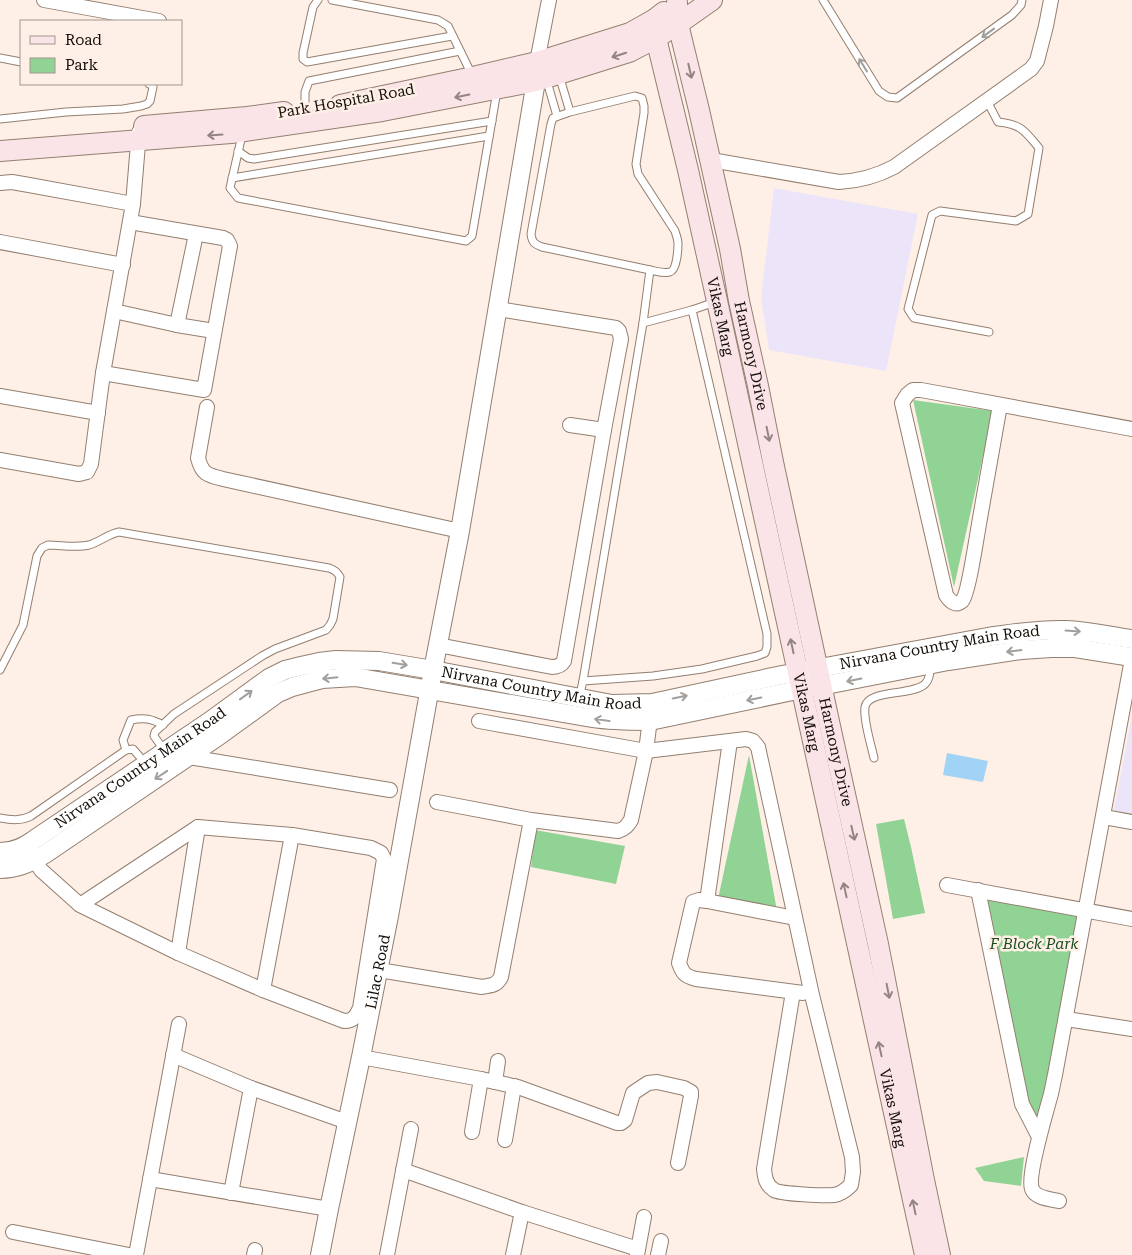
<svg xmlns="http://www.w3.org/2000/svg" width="1132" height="1255" font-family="'Roboto Serif',serif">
<rect width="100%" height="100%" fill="#fef0e6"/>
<!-- education -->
<g fill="#ece5fa">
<polygon points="774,188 918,214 886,371 769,350 761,298"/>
<polygon points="1132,715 1132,814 1114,810"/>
</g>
<!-- green -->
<g fill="#90d394">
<polygon points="913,400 993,411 954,587"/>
<polygon points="749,755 777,911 718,899"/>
<polygon points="904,819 911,847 925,913 893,919 876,824"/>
<polygon points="535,830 625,846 616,884 531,867"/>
<polygon points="985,895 1081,914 1037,1127 1026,1105"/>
<polygon points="1024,1157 1021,1186 984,1181 975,1168"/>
</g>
<!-- water -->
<polygon fill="#a1d3f6" points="947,753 988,761 983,782 943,775"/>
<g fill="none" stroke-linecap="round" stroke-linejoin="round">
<defs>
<g id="service">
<polyline points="318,0 313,7 303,53 303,59 307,62 452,36"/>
<polyline points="332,0 438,20 448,26 472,75"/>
<polyline points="823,0 879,91 888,97 897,98 1012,15 1021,5 1022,0"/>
<polyline points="0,58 21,62"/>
<path d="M 559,75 L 570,112 L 635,96 L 642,98 L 644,106 L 644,113 L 636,164 L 638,174 L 675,231 C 676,235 678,239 678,243 C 678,249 677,270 670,272 C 664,274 656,271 650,270 L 542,247 C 534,244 532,242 531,234 L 551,124 L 553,118 L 570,112"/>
<polyline points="546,78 557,116"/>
<path d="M 987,101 L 998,122 C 1021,124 1025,131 1039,148 L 1028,214 L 1016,221 L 940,211 L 932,215 L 908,309 L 914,318 L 989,332"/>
<polyline points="305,109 305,92 309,81 460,51"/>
<polyline points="0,119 66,112 123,109 141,106 147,104 150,101 153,87 152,85 149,84"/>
<polyline points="242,135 230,188 238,198 466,241 472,236 497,91"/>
<polyline points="238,151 248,158 254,159 492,121"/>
<polyline points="232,178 489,136"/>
<polyline points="692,310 715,302"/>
<path d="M 0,670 L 23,625 L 37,556 L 42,548 L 48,545 C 61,545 76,548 89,545 C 100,542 108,534 119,532 L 329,568 C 335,570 337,572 340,577 L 333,619 L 330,625 L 326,630 L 275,649 L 262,656 L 174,714 L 155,732 L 154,736 L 164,750"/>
<polyline points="583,681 643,323 650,270"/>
<polyline points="579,698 583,681 653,676 702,669 757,656 765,653 767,647 767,634 692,310 643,323"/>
<path d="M 126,750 L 123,740 L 131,720 C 144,717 152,719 163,725"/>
<path d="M 874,758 C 871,744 863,720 865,707 C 868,689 913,696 925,684 C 930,679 930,672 930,665"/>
<path d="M 0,818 C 11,820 21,821 31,816 L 126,750 L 133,749 L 146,764"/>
</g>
<g id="minor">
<polyline points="44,0 159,21"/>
<polyline points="537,62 549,0"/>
<path d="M 711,160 L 839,182 C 859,181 877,176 894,167 L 1031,69 L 1037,61 L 1046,26 L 1051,0"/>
<polyline points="0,183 12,182 29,185 133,204"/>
<polyline points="0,242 123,265"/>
<polyline points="114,311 177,325 214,331"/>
<polyline points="177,325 196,234"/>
<polyline points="103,373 204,390 230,246 227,240 223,238 130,222"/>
<polyline points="0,396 98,413"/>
<path d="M 1000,405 C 993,446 985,488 978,530 C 976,541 968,595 962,601 C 955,607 949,600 946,595 L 902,403 L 907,395 L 913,390 L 921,390 L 1132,429"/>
<path d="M 207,407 L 198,458 C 202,474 207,475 223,479 L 460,531"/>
<polyline points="570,425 604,430"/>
<polyline points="0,460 79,474 87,472 91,464 103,373 133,204 139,132"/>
<path d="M 438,645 L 552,667 C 557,667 561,666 564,661 L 604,430 L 621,339 L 619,331 L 616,328 L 498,309"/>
<path d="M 479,721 L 646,751 L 746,739 L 753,741 L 758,747 L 812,995 L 852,1157 L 853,1172 L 851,1185 C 846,1190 841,1194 834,1195 C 826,1196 780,1194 774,1190 C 766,1185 765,1178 764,1169 L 793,992"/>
<polyline points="189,757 390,790"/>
<path d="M 437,802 L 531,820 L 618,831 C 625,829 627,826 631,820 L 646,751 L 651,711"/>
<polyline points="1104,817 1132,822"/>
<path d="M 30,853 L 41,870 L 80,905 L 178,953 L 263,990 L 344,1021 C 354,1021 356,1016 360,1008 L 384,859 L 381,853 L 371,848 L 292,835 L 198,827 L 80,905"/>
<polyline points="947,885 1132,919"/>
<polyline points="978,890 1022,1104 1039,1137"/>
<polyline points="707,901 730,741"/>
<path d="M 795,918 L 707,901 L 699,900 L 693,902 L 679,963 C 683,974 685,976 696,979 L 803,993"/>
<polyline points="178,953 198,827"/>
<path d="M 379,970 L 482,987 C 492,985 496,986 501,977 L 531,820"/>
<polyline points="263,990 292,835"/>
<polyline points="1066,1019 1132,1029"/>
<polyline points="173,1055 251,1088 347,1122"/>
<polyline points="361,1057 481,1079 518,1087 617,1123 621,1123 625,1120 633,1093 648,1083 657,1082 684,1088 691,1092 691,1096 678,1163"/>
<polyline points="495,1082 498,1061"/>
<polyline points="472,1132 481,1079"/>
<polyline points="505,1140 514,1086"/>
<polyline points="403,1170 522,1212 638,1249"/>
<polyline points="150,1179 329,1209"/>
<polyline points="231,1193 251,1088"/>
<path d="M 1059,1201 C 1050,1199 1035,1198 1032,1189 C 1027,1177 1045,1116 1049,1101 C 1052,1092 1053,1083 1055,1075 C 1082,936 1107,797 1132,659"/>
<polyline points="13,1232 129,1255"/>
<polyline points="136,1255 179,1024"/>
<polyline points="254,1255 255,1250"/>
<polyline points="387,1255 411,1129"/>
<polyline points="513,1255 522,1212"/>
<polyline points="637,1255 644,1217"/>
<polyline points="658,1255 661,1241"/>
</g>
<g id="tertiary">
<path id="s1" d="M 0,852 C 14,852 24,847 35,839 L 210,721 L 269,678 L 285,670 L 301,666 L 319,662 L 336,660 L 379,661 L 433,670 L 596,701 L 612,704 L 652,703 L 782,675 L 993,636 C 1017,633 1042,629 1066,630 C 1089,631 1110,636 1132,639"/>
<path d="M 0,869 C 17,869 30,863 45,854 L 220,735 L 278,693 L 292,687 L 322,679 L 355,677 L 592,718 C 611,721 630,721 650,721 L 802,689 L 821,686 L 948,661 L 1021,650 L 1051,648 L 1075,648 L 1132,657"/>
<path id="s2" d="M 320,1255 L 329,1209 L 361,1057 L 389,916 L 433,670 L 460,531 L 536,81"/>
</g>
<g id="secondary">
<path id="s3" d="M 677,3 L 678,24 L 699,110 L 730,249 L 739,301 L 758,386 L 773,462 L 830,726 L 878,944 L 924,1180 L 940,1255"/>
<path id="s4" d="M 655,19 L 656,38 L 688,170 L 717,301 L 925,1255"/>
<polyline points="340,105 473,77 537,62 630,33 655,19 664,12"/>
<polyline points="144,126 247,117 284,112"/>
<polyline points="0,151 231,133 382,111 536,81 629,52 656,38 678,24 712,0"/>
</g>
</defs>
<!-- service casing -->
<use href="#service" stroke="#937f70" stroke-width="9"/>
<!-- minor casing -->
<use href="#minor" stroke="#937f70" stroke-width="16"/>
<!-- tertiary casing -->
<use href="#tertiary" stroke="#937f70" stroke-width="20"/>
<!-- secondary casing -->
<use href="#secondary" stroke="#937f70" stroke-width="22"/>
<!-- service -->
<use href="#service" stroke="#fff" stroke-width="7"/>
<!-- minor -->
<use href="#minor" stroke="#fff" stroke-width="14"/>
<!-- tertiary -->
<use href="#tertiary" stroke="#fff" stroke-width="18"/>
<!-- secondary -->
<use href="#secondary" stroke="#fae4e8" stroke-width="20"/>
</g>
<!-- one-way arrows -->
<defs><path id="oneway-shaft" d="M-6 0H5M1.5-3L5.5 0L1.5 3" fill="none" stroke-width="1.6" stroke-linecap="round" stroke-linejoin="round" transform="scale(1.25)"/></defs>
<g stroke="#a19f9c">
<use href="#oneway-shaft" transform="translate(988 33) rotate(144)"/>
<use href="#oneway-shaft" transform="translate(863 65) rotate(-122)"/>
<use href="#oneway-shaft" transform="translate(1073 631) rotate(4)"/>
<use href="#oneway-shaft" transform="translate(1014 651) rotate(173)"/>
<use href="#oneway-shaft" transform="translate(400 664) rotate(9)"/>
<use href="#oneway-shaft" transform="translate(330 678) rotate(174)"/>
<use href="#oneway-shaft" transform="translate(854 680) rotate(169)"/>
<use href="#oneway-shaft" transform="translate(246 695) rotate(-36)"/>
<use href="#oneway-shaft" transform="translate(680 697) rotate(-12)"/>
<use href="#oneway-shaft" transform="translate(754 699) rotate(168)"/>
<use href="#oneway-shaft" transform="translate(602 720) rotate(-172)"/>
<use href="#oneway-shaft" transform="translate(161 775) rotate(146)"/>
</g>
<g stroke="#938483">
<use href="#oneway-shaft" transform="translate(619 55) rotate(162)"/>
<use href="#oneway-shaft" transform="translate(690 71) rotate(77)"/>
<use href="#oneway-shaft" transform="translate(462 96) rotate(169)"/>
<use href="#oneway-shaft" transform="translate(215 135) rotate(176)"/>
<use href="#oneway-shaft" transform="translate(768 434) rotate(79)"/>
<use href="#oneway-shaft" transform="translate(792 646) rotate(-102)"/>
<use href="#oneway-shaft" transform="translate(853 833) rotate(77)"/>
<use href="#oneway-shaft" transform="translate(845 890) rotate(-102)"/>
<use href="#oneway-shaft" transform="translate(888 991) rotate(79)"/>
<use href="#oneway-shaft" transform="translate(880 1049) rotate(-102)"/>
<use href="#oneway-shaft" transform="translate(914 1207) rotate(-102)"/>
</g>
<g text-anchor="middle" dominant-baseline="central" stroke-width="5" stroke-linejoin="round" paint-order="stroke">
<!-- street labels -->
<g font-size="15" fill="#150e08" stroke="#fef0e6">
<text transform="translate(346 101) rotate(-10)">Park Hospital Road</text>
<text stroke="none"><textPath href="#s4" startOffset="305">Vikas Marg</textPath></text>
<text stroke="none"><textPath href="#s3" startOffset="361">Harmony Drive</textPath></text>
<text stroke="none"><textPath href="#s1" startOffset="1005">Nirvana Country Main Road</textPath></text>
<text stroke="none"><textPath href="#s1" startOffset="600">Nirvana Country Main Road</textPath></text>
<text stroke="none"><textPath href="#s4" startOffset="710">Vikas Marg</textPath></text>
<text stroke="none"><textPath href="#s3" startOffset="766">Harmony Drive</textPath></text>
<text stroke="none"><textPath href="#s1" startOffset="165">Nirvana Country Main Road</textPath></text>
<text stroke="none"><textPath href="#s2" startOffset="289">Lilac Road</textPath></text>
<text stroke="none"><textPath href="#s4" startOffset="1115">Vikas Marg</textPath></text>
</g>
<!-- park labels -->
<g font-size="15" font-style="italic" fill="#1a4c21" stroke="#fef0e6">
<text x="1034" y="944">F Block Park</text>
</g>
</g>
<!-- legend -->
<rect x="20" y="20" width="162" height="65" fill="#fef0e6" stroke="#a1968d"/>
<rect x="30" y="36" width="25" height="8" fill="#fae4e8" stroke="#a1968d"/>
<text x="65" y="45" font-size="15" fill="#150e08">Road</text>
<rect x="30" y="58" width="25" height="15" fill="#90d394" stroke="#a1968d"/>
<text x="65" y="70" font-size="15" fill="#150e08">Park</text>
</svg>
